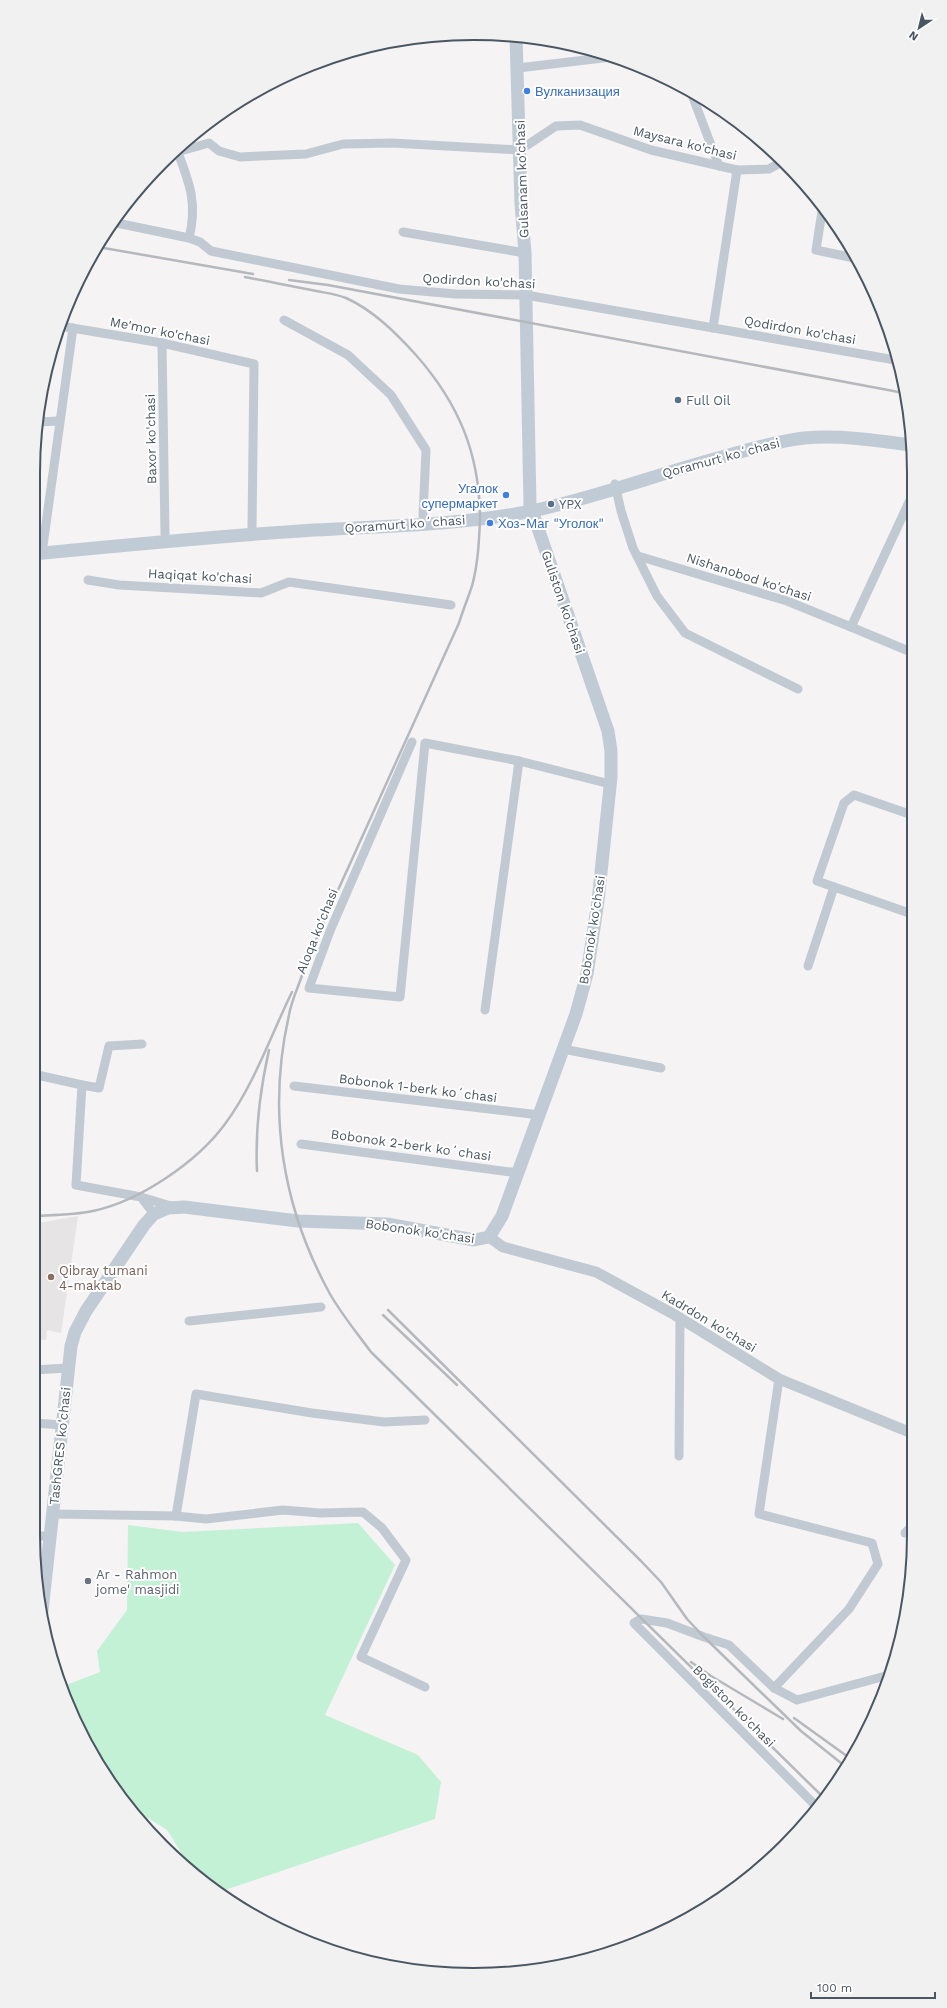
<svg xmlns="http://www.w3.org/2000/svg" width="947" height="2008" font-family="'Work Sans',sans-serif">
<rect width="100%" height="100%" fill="#f5f3f3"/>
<!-- education -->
<polygon fill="#e6e4e5" points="78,1216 61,1333 47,1330 46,1340 33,1339 33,1224"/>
<!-- green -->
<polygon fill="#c3f1d5" points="358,1523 395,1565 325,1715 418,1755 441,1782 435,1819 219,1892 194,1873 167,1830 124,1803 92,1755 61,1687 100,1672 97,1651 127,1610 128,1525 182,1532"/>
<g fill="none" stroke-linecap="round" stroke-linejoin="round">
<!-- minor -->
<g stroke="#c1cad2" stroke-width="9">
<polyline points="518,68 611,57"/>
<polyline points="692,95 719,166"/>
<path d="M 177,150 C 189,182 198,203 189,238"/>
<polyline points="177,152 209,143 219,151 240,157 306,154 343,144 392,143 520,150 556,126 580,125 651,150 737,170 769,169 780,163"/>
<polyline points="823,205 816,250 854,258"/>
<polyline points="112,222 189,238 200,242 211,251 399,289 455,294 526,295 895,360"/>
<polyline points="403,232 525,253"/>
<polyline points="284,320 348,355 391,395 426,450 423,516"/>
<polyline points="60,326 162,343 254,364 252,529"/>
<polyline points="713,328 737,170"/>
<polyline points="162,343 165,534"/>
<polyline points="38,422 59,421"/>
<polyline points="615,484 621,511 633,548 657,596 685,633 798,689"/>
<polyline points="910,500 851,627 911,652"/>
<polyline points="42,553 73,328"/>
<polyline points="638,556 787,601 851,627"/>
<polyline points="88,580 119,585 261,593 289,582 451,605"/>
<polyline points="412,742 330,931 309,988 400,997 425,743 519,761 610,784"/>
<polyline points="912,815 854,795 844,803 817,881 912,914"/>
<polyline points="808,966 834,887"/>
<polyline points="485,1010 519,761"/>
<polyline points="563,1049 661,1068"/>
<polyline points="33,1074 82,1085 76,1185 141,1197 154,1214"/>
<polyline points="82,1085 99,1088 109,1046 142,1044"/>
<polyline points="294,1086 540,1115"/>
<polyline points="301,1144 518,1173"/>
<polyline points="141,1197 174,1207"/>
<polyline points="189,1321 321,1307"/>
<polyline points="33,1370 68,1368"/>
<polyline points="33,1423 63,1425"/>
<polyline points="679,1456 680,1318"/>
<polyline points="53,1514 176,1516 206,1519 283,1510 320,1513 363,1512 382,1528 406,1560 361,1657 425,1687"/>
<polyline points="176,1516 196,1394 312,1413 384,1422 425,1420"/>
<polyline points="905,1533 914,1524"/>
<polyline points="33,1536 50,1536"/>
<polyline points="774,1688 849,1609 878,1564 872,1543 759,1514 779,1379"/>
<polyline points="817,1807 634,1623 641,1619 667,1623 704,1637 729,1645 774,1688 797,1700 889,1675"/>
</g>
<!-- tertiary -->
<polyline stroke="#c1cad2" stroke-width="11" points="489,1237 503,1247 596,1272 675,1315 779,1379 914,1434"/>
<!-- secondary -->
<g stroke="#c1cbd6" stroke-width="13">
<path d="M 33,554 C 126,545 220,536 314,530 C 386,526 461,525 532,511 C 599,497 663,472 729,455 C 754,448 778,441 804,438 C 839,435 875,440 910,445"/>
<polyline points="41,1620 71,1346 75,1332 86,1311 144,1225 154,1214 168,1208 184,1207 298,1221 387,1224 474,1240 489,1237 502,1216 576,1014 587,974 598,901 611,777 611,751 608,731 530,505 525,253 521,204 516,37"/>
</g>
<!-- rail -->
<g stroke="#b5b8bd" stroke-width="2.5">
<polyline points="98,247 253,274"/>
<path d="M 245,277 C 269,282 293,286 316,291 C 326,293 336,294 346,298 C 373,310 396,333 416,355 C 459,404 480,454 480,520 C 479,542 478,564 472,586 C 468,598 463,610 459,623 C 425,697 392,772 358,846 C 338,891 316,935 300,981 C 296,992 291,1003 289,1015 C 267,1112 282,1207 330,1294 C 342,1315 357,1333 371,1352 L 824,1798"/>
<polyline points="289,280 328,285 904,393"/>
<path d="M 257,1171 C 255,1129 260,1090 269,1050"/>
<path d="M 33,1216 C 53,1215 74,1215 93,1211 C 140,1201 197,1162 225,1124 C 254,1085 271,1035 292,992"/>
<polyline points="388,1310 641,1561 661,1582 687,1619 704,1637 801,1731 846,1767"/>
<polyline points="383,1315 457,1385"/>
<polyline points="691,1662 711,1676 783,1719"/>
<polyline points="794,1718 851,1759"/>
</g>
</g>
<!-- markers -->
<g fill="#3f7fe0" stroke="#fff" stroke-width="1.5">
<circle cx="527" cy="91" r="4"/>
<circle cx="506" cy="495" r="4"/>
<circle cx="490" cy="523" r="4"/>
</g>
<g fill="#5c6f8a" stroke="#fff" stroke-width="1.5">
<circle cx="678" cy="400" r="4"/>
<circle cx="551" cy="504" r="4"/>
</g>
<circle fill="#8d6e63" stroke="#fff" stroke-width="1.5" cx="51" cy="1277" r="4"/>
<circle fill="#6b7280" stroke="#fff" stroke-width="1.5" cx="88" cy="1581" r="4"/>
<g text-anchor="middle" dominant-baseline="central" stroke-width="4" stroke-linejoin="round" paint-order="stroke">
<!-- shop labels -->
<g font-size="13" fill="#366cbe" stroke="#fff" text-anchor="start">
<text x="535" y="91">Вулканизация</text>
<text x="498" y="488" text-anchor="end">Угалок<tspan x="498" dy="15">супермаркет</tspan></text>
<text x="498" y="523">Хоз-Маг "Уголок"</text>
</g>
<!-- street labels -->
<g font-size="13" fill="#4a5661" stroke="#fff">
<text transform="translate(685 143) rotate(14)">Maysara ko'chasi</text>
<text transform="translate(522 179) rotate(-92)">Gulsanam ko'chasi</text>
<text transform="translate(479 281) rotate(3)">Qodirdon ko'chasi</text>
<text transform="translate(800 330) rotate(10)">Qodirdon ko'chasi</text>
<text transform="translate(160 331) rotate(11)">Me'mor ko'chasi</text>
<text transform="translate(151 439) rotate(-91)">Baxor ko'chasi</text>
<text transform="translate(721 458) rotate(-15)">Qoramurt koʻchasi</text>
<text transform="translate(405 524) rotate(-4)">Qoramurt koʻchasi</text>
<text transform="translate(200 576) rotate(3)">Haqiqat ko'chasi</text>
<text transform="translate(749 577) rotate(18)">Nishanobod ko'chasi</text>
<text transform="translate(563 602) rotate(71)">Guliston ko'chasi</text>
<text transform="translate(592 930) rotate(-81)">Bobonok ko'chasi</text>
<text transform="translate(317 931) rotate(-68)">Aloqa ko'chasi</text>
<text transform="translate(418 1088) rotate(7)">Bobonok 1-berk koʻchasi</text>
<text transform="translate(411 1145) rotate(8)">Bobonok 2-berk koʻchasi</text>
<text transform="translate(420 1231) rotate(8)">Bobonok ko'chasi</text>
<text transform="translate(709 1321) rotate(31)">Kadrdon ko'chasi</text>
<text transform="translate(60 1446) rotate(-84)">TashGRES ko'chasi</text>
<text transform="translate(734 1706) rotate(45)">Bogiston ko'chasi</text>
</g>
<!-- service labels -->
<g font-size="13" fill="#4e5e75" stroke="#fff" text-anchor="start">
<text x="686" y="400">Full Oil</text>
<text x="559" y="504">YPX</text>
</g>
<!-- education labels -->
<g font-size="13" fill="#785e54" stroke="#fff" text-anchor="start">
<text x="59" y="1270">Qibray tumani<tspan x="59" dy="15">4-maktab</tspan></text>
</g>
<!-- worship labels -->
<g font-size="13" fill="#5b616d" stroke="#fff" text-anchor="start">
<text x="96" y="1574">Ar - Rahmon<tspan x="96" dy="15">jome' masjidi</tspan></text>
</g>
</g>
<!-- crop -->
<path d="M0 0H947V2008H0ZM473 40H474A433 433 0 0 1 907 473V1535A433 433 0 0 1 474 1968H473A433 433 0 0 1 40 1535V473A433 433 0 0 1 473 40Z" fill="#f1f1f2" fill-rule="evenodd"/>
<path fill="none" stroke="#4a5661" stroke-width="2" d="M473 40H474A433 433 0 0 1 907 473V1535A433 433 0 0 1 474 1968H473A433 433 0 0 1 40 1535V473A433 433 0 0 1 473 40Z"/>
<!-- north arrow -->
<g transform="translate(919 28) rotate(215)" stroke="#ffffff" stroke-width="3" paint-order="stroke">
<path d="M0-3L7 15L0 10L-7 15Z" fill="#4a5661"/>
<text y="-6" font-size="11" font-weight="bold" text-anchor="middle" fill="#4a5661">N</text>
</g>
<!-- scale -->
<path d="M811 1992v6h124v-6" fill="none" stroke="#4a5661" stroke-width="2"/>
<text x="817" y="1992" font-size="12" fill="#4a5661" stroke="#ffffff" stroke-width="3" paint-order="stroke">100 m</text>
</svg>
